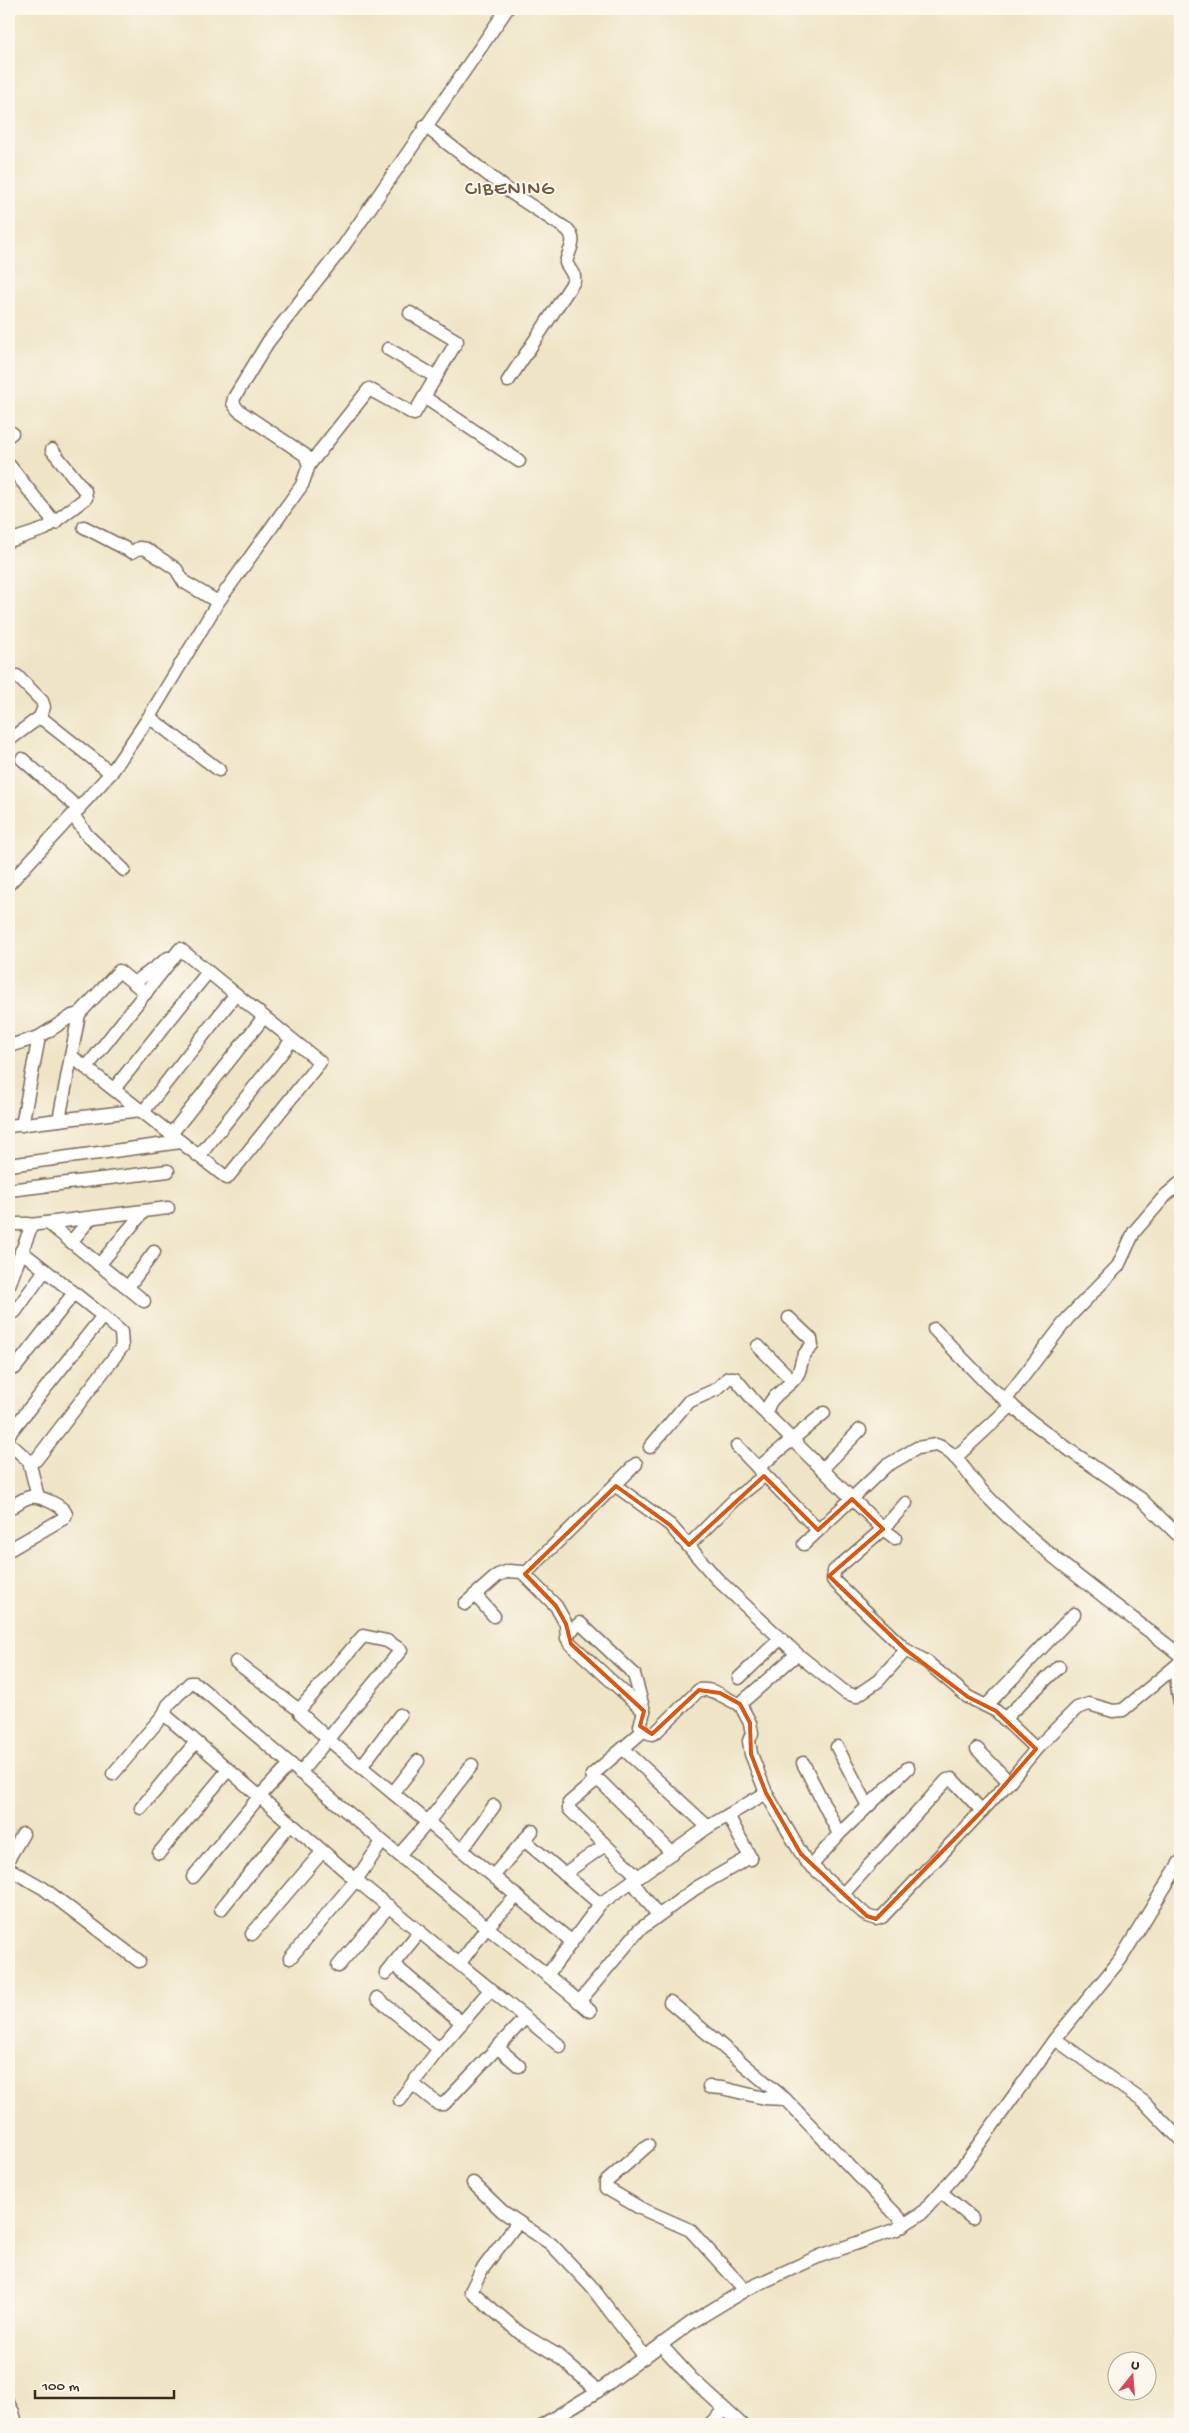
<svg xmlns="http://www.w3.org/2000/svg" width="1189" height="2433" font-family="'Gochi Hand',sans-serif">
<rect width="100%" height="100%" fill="#fbf7ec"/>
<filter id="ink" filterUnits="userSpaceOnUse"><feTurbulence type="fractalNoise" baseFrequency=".02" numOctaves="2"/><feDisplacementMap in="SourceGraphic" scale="10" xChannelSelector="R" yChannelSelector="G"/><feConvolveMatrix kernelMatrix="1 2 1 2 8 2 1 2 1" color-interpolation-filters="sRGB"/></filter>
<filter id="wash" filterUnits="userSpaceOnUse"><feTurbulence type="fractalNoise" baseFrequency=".0096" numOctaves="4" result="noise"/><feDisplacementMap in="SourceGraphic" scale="20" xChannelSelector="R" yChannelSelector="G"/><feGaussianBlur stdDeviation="1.12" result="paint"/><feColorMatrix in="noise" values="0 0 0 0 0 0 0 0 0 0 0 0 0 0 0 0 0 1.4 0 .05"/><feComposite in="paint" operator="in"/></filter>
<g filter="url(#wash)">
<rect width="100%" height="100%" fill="#efe4c6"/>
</g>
<g filter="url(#ink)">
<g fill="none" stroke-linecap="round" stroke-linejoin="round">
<defs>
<g id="minor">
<path d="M 425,126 L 513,194 L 568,230 C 578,242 568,250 566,263 L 574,276 L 574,281 L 508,381"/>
<polyline points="388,349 436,377"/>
<polyline points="424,397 519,461"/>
<polyline points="9,435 12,433"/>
<polyline points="9,465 55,523"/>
<polyline points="309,465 369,389 414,414 457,341 410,313"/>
<polyline points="84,527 132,552 139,548 146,549 176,569 184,582 218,602"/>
<polyline points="9,541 45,529 86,498 85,491 52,450"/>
<polyline points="17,676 42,701 44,707 40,717"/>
<polyline points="149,717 219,770"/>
<polyline points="9,740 40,717 111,773"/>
<polyline points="22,759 79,809"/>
<polyline points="73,815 87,835 124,870"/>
<polyline points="9,884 111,773 149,717 218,602 302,485 309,465 305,455 238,410 233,403 234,398 268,342 343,247 507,9"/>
<polyline points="134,983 168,958"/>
<polyline points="9,1046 39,1037 72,1016 79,1014 119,971 146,993"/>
<path d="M 71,1056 C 123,1097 175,1137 227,1178 L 320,1062 L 180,949 L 86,1068"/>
<polyline points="114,1089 208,972"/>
<polyline points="143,1112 236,994"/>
<polyline points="59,1120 79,1014"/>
<polyline points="22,1125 39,1037"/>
<polyline points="9,1126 141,1110"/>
<polyline points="171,1134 264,1017"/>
<polyline points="199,1156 292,1040"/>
<polyline points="9,1165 181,1142"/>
<polyline points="9,1190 168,1171"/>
<polyline points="48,1223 144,1301"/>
<polyline points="9,1224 29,1224 31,1227 9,1285"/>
<polyline points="30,1225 168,1208"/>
<polyline points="71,1242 91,1218"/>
<polyline points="21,1251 103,1316"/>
<polyline points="99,1265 144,1211"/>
<polyline points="128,1287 154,1252"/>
<polyline points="15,1312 45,1270"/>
<polyline points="934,1329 988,1385 1024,1416 1075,1454 1141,1499 1180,1537"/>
<polyline points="758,1346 792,1380"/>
<polyline points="15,1368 74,1293"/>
<polyline points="1006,1399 1068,1318 1118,1266 1134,1232 1165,1196 1180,1183"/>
<path d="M 767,1414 C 766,1398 788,1388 796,1377 C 804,1366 797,1359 812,1346 L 811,1339 L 789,1318"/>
<polyline points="9,1434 103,1316 121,1332 122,1347 36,1460 29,1461 9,1443"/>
<polyline points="737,1446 758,1468"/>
<polyline points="650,1447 688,1402 717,1389 728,1378 735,1378 759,1407 883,1529 834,1571 833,1580 906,1650 927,1662 968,1697 996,1711 1036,1749"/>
<polyline points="955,1458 1012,1405"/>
<polyline points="29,1461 38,1497"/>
<polyline points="822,1469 860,1430"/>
<polyline points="616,1486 670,1525 717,1579 797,1654 846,1693 856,1696 878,1681 906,1650"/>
<path d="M 9,1509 C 15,1505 23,1498 30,1497 C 40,1495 63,1506 66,1514 L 64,1518 L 9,1550"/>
<polyline points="818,1530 758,1468 824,1413"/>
<polyline points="895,1538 883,1529 906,1503"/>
<path d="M 804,1544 L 886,1466 L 917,1448 L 936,1445 C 957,1451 969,1478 984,1493 C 1042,1554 1114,1603 1180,1655"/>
<polyline points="689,1545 735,1499 764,1476"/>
<polyline points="525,1574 636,1464"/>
<polyline points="475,1595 494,1616"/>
<polyline points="465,1604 498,1575 509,1571 522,1572 556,1606 566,1624 567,1638 571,1644 644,1711 640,1726 643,1731 592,1775"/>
<polyline points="567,1634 580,1623 634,1674 644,1711"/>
<path d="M 1180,1661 C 1173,1671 1178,1691 1180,1703"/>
<polyline points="236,1662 299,1710"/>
<polyline points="739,1678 780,1639"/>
<polyline points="740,1704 750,1723 752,1733 749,1741 751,1754 766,1793"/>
<polyline points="987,1705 1074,1614"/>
<polyline points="1004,1719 1059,1667"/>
<path d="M 643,1731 L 652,1734 L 656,1732 L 699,1690 C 717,1688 725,1700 740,1704 L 797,1654"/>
<polyline points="837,1747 868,1806"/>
<polyline points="977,1749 1009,1782"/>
<polyline points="628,1753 708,1827"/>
<polyline points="803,1763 839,1834"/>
<polyline points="361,1767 400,1715"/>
<polyline points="300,1773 401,1650 387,1641 363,1636 300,1709 300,1713 329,1740 571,1941"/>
<polyline points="113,1774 164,1714"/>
<polyline points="393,1793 418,1761"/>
<polyline points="141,1808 195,1743"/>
<polyline points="728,1815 751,1859"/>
<polyline points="524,1840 600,1904"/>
<polyline points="462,1850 494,1806"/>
<polyline points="159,1853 228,1770"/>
<polyline points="399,1855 428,1822 472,1765"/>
<polyline points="9,1858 23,1834"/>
<polyline points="811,1866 839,1834 908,1768"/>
<polyline points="9,1869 43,1888 139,1961"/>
<polyline points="564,1874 605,1845"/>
<polyline points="494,1875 532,1831"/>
<polyline points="193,1877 259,1797 290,1764"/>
<polyline points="638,1877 569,1809 569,1803 595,1781 601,1782 672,1853"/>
<polyline points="632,1881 657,1914"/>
<polyline points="843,1894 947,1780 952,1779 982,1811"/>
<polyline points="221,1909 290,1824"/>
<polyline points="252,1934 322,1852"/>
<polyline points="290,1958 356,1880 382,1842"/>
<polyline points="460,1963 487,1927 517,1896"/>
<polyline points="393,1964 462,2023"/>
<polyline points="338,1966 389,1906"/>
<polyline points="386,1973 420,1931"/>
<polyline points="548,1974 600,1904 708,1827 766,1793 805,1860 867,1916 876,1919 882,1917 1009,1782 1036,1749 1077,1708 1089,1704 1113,1711 1123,1710 1177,1665"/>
<polyline points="377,1998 439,2049"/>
<polyline points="579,2002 639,1930 696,1888 750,1857"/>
<polyline points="670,2002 785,2099 905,2224"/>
<polyline points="1055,2039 1144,2102 1180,2139"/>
<path d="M 560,2046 L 356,1880 L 164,1714 L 168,1705 L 190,1683 L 195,1683 C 285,1760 375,1836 467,1911 C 508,1945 550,1976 590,2011"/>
<polyline points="497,2047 519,2066"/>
<polyline points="413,2084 438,2104 444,2104 525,2018"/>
<polyline points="709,2087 722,2088 764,2098 785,2099"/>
<polyline points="400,2100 439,2049 491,1989"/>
<polyline points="648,2145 606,2182 606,2188 640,2208 690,2230 745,2290"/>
<polyline points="473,2183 502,2211 551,2244 590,2285 645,2357"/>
<polyline points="942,2193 972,2218"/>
<polyline points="518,2222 481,2271 471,2291 520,2333 557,2355 598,2391"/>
<polyline points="661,2345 692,2379 741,2424"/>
<polyline points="9,2405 13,2412 16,2424"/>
<polyline points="544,2424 598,2391 692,2322 745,2290 820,2256 897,2229 922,2213 961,2169 1055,2039 1120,1960 1180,1862"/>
<polyline points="710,2424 724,2410"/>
</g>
</defs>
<!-- minor casing -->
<use href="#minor" stroke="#7a6b59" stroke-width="15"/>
<!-- minor -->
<use href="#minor" stroke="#fff" stroke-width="12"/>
</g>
</g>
<!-- marked area -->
<path fill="none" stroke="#df570d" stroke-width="4" stroke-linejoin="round" d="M 764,1476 L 818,1530 L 852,1499 L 883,1529 L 829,1576 L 906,1650 L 968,1697 L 996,1711 L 1036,1749 L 982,1811 L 876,1919 L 867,1916 L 801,1854 L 766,1793 L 751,1754 L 750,1723 L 740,1704 L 720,1693 L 699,1690 L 652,1734 L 640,1726 L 644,1711 L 571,1644 L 566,1624 L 556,1606 L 525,1574 L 616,1486 L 670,1525 L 689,1545 Z"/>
<g text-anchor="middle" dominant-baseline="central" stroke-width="4" stroke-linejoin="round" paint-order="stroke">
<!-- quarter labels -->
<g font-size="20" letter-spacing="1" fill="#705841" stroke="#fbf7ec">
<text x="510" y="190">CIBENING</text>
</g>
</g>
<!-- margin -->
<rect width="1189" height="2433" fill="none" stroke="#fbf7ec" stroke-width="30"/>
<!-- north arrow -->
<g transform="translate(1132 2376) rotate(17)"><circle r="24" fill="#fbf7ec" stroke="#aea59a"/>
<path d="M0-4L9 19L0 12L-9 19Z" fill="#d1495b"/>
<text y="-8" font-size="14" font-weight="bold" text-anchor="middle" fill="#3b2a1e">U</text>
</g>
<!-- scale -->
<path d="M35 2390v8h139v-8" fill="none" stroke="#3b2a1e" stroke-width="2.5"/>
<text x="42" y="2390" font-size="15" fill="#3b2a1e" stroke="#fbf7ec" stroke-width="4" paint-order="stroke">100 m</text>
</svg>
